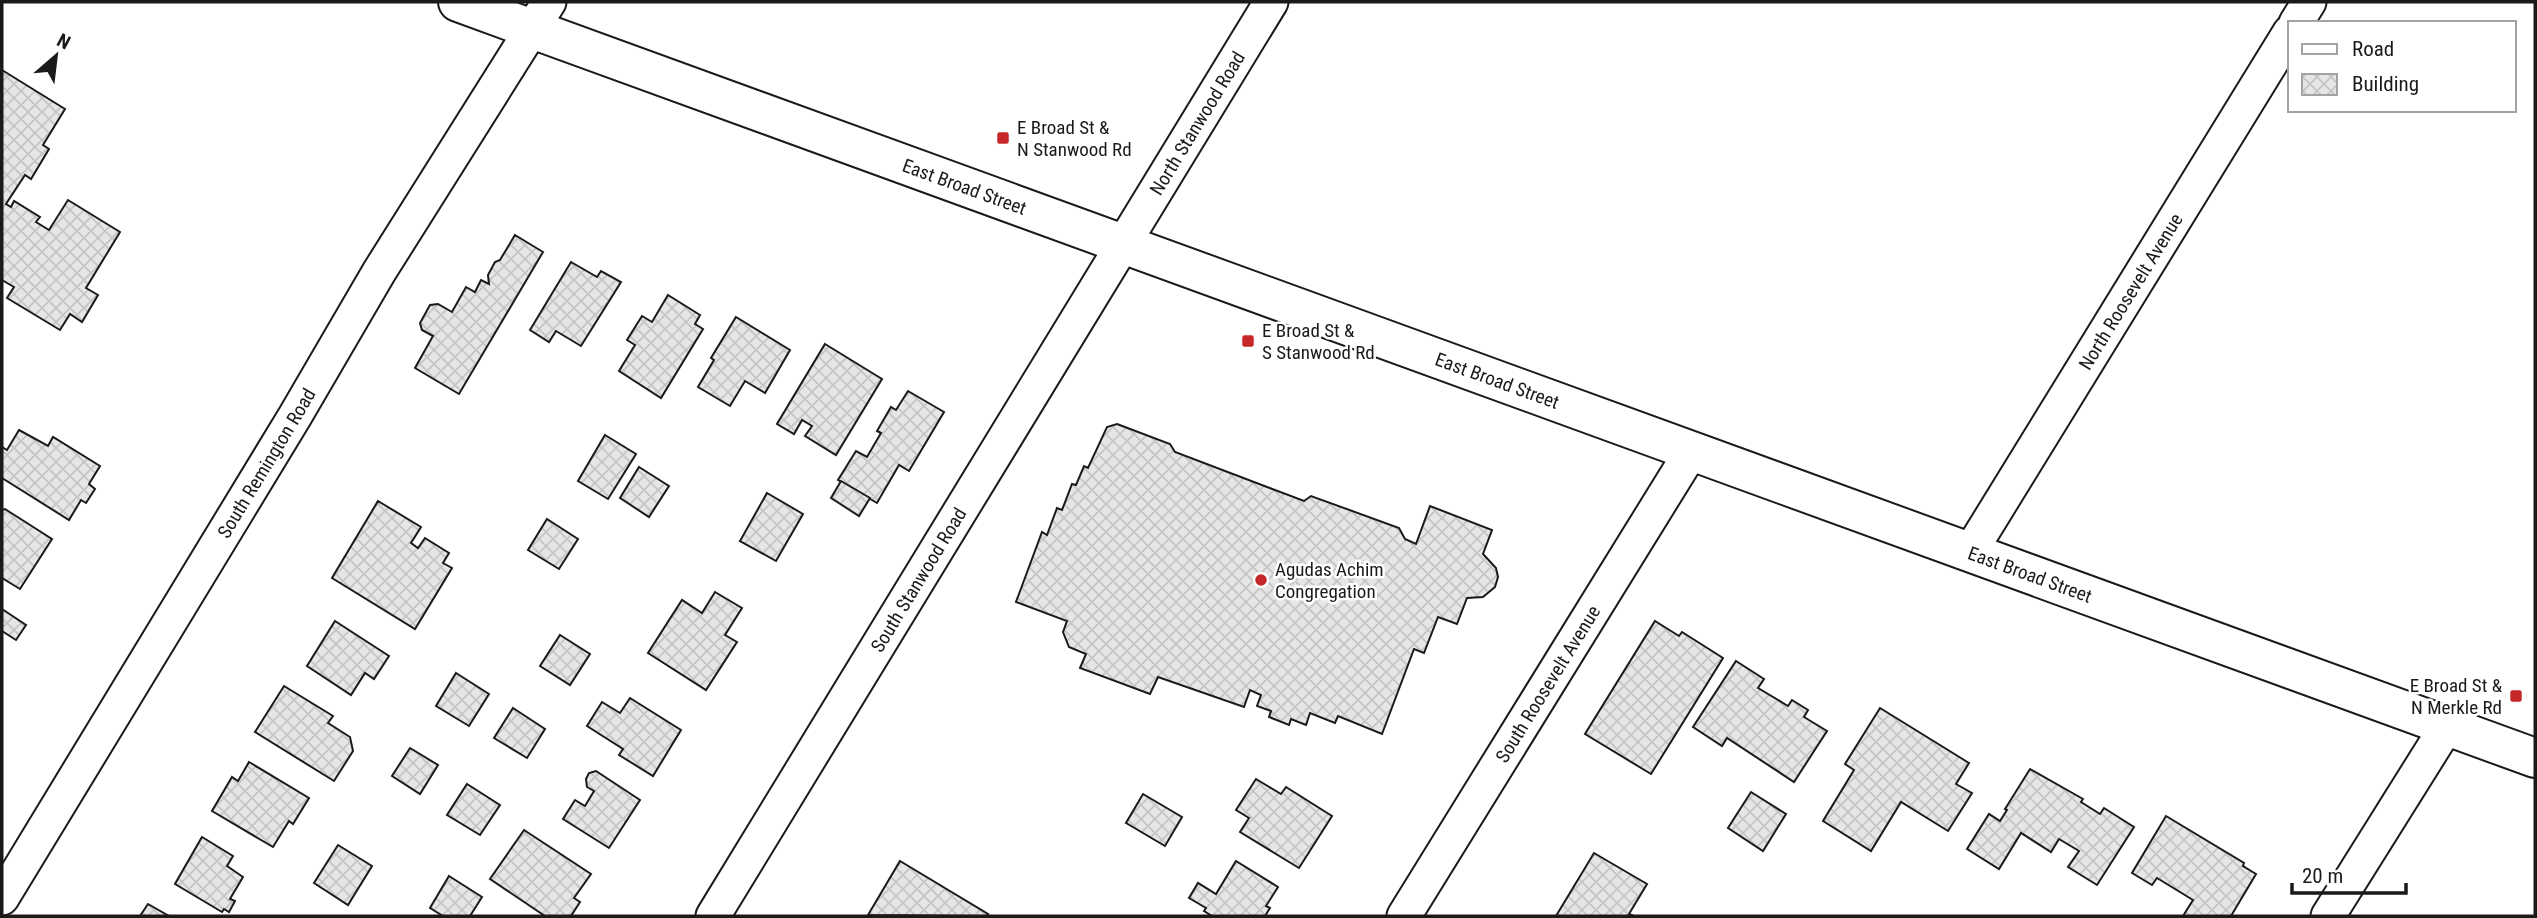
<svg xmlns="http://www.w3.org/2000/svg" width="2537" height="918" font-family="'Roboto Condensed',sans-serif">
<defs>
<pattern id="building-cross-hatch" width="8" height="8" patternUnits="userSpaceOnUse" patternTransform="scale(1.75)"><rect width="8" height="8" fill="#e6e6e6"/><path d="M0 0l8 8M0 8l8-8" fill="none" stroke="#c5c5c5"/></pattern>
</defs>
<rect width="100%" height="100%" fill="#fff"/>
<!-- building -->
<g fill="url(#building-cross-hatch)" stroke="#1a1a1a" stroke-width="2">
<polygon points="2,70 65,109 43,145 49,149 31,179 25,175 6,204 11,207 14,201 40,217 36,222 49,230 68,200 120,232 86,288 98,295 82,322 70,314 60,330 7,298 14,287 2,280"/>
<polygon points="515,235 543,252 459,394 415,368 433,336 422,330 420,323 430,305 438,304 452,312 466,287 475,292 481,280 489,284 488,275 495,262 500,260"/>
<polygon points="571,262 597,277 601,271 621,282 581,346 556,331 549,342 530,330"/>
<polygon points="668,295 700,315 695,324 703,329 661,398 619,371 635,345 627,340 642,316 652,322"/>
<polygon points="736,317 790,350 765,393 745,381 730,406 698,387 714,360 711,358"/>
<polygon points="825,344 882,379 836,455 805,436 812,426 802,420 794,434 777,424"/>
<polygon points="908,391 944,412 909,471 899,465 877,503 838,480 856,451 867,457 881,433 877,431 891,407 896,410"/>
<polygon points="1117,424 1170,444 1175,452 1304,501 1311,496 1399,528 1405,539 1416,544 1430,506 1492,530 1483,554 1496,568 1498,577 1495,587 1483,597 1467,598 1457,624 1438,617 1424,653 1414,649 1382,734 1338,716 1335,723 1310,713 1306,725 1291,719 1289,725 1269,717 1271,711 1257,706 1261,695 1250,690 1244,707 1158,677 1150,694 1080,668 1086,654 1069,647 1063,632 1067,621 1016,602 1042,532 1047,535 1057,508 1062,510 1072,484 1076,485 1084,466 1088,468 1107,427"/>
<polygon points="19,430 48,446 53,437 100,466 89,484 95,489 86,503 81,500 69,520 2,478 2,447 7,450"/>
<polygon points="605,435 636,454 608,499 578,481"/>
<polygon points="639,467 669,486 649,517 620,498"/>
<polygon points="841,481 870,498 859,516 831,498"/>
<polygon points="767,493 803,514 776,561 740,541"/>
<polygon points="378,501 421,527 411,543 418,548 425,538 449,553 443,563 452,568 415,629 332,578"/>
<polygon points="5,509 52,539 20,589 2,578 2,510"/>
<polygon points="547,519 578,539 559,569 528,550"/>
<polygon points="715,592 742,608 725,635 737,642 706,690 648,653 682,600 702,613"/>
<polygon points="2,609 26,625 16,640 2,631"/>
<polygon points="335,621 389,656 374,679 365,673 351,695 307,666"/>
<polygon points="1655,621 1679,636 1682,632 1723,658 1651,774 1585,734"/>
<polygon points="560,635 590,654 570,685 540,666"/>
<polygon points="1736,661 1764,679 1758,688 1788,706 1792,700 1808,710 1804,717 1827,731 1794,782 1727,738 1722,746 1693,727"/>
<polygon points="456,673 489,694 469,726 436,706"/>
<polygon points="284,686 333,716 328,723 350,737 353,751 334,781 255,732"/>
<polygon points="630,698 681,730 653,776 619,755 623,749 587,726 602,702 620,713"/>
<polygon points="513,708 545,729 527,758 494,738"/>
<polygon points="1880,708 1969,763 1956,784 1972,793 1948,831 1901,802 1871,851 1823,821 1854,770 1845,764"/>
<polygon points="410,748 438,765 420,794 392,776"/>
<polygon points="249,762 309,798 293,824 289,821 273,847 212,811 232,777 238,781"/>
<polygon points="2030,769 2083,799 2081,802 2100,814 2104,808 2134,827 2097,885 2068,867 2079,851 2059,839 2051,852 2021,833 1999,869 1967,849 1989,814 2000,821 2007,810 2005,809"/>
<polygon points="596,771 640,800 609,848 563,819 575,800 585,806 594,791 587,787 586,779 589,773"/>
<polygon points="1256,779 1281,794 1286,787 1332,816 1299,868 1240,832 1249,818 1236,810"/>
<polygon points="467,784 500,805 480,835 447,815"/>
<polygon points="1751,792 1786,814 1763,851 1728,828"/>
<polygon points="1143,794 1182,817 1165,846 1126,823"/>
<polygon points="2166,816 2244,863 2243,866 2256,874 2231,916 2183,916 2193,900 2157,878 2152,885 2132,873"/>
<polygon points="524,830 591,874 574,898 580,902 571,916 545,916 490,879"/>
<polygon points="202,837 233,856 227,866 243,877 230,899 235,901 229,912 224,909 222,912 175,884"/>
<polygon points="338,845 372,866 348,905 314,883"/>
<polygon points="1594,853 1647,884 1629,914 1634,916 1556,916"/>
<polygon points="900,861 988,914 986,916 868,915"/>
<polygon points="1236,861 1278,887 1266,906 1270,908 1265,916 1212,916 1204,911 1206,908 1189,898 1198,883 1216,894"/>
<polygon points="449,876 482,897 470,916 443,916 430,908"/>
<polygon points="148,904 169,916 140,916"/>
</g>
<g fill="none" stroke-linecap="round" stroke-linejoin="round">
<defs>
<g id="street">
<polyline points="2296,23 2309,2"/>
<path id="s1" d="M 1970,552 L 2290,32"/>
<path id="s2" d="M 2,898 L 295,416 L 379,272 L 549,2"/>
<path id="s3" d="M 713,916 L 1271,2"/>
<path id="s4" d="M 1404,916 L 1691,452"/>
<polyline points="2328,916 2447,726"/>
</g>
<g id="primary">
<path id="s5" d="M 458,2 L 2535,758"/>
</g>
</defs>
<!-- street casing -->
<use href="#street" stroke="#1a1a1a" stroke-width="37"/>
<!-- primary casing -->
<use href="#primary" stroke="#1a1a1a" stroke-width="42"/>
<!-- street -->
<use href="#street" stroke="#fff" stroke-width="33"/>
<!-- primary -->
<use href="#primary" stroke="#fff" stroke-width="38"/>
</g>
<!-- markers -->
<g fill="#c62828" stroke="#fff" stroke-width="2.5">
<rect x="996" y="131" width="14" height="14" rx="3.5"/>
<rect x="1241" y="334" width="14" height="14" rx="3.5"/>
<circle cx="1261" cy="580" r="7"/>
<rect x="2509" y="689" width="14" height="14" rx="3.5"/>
</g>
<g text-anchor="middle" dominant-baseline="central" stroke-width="5" stroke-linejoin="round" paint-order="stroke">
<!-- street labels -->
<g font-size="19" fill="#1a1a1a" stroke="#fff">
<text stroke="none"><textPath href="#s3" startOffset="929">North Stanwood Road</textPath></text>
<text stroke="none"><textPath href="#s5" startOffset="539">East Broad Street</textPath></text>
<text stroke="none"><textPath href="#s1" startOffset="306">North Roosevelt Avenue</textPath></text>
<text stroke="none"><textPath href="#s5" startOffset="1106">East Broad Street</textPath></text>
<text stroke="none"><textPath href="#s2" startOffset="509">South Remington Road</textPath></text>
<text stroke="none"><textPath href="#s5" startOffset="1673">East Broad Street</textPath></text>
<text stroke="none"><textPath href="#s3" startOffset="394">South Stanwood Road</textPath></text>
<text stroke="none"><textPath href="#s4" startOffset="273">South Roosevelt Avenue</textPath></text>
</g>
<!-- poi labels -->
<g font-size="19" fill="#1a1a1a" stroke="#fff" text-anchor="start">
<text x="1017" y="127">E Broad St &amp;<tspan x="1017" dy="22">N Stanwood Rd</tspan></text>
<text x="1262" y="330">E Broad St &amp;<tspan x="1262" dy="22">S Stanwood Rd</tspan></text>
<text x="1275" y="569">Agudas Achim<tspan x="1275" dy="22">Congregation</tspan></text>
<text x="2502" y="685" text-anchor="end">E Broad St &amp;<tspan x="2502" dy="22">N Merkle Rd</tspan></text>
</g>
</g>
<!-- border -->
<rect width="2537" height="918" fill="none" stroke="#1a1a1a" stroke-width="7"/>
<!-- legend -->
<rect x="2288" y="21" width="228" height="91" fill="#ffffff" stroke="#a3a3a3" stroke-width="2"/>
<rect x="2302" y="44" width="35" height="10" fill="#ffffff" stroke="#a3a3a3" stroke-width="2"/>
<text x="2352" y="56" font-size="21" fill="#1a1a1a">Road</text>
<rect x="2302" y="74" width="35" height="21" fill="url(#building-cross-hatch)" stroke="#a3a3a3" stroke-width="2"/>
<text x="2352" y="91" font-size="21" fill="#1a1a1a">Building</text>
<!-- north arrow -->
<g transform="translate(56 56) rotate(28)" stroke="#ffffff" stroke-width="5" paint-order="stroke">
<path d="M0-5L12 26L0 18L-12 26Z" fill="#1a1a1a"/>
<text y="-10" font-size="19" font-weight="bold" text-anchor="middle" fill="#1a1a1a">N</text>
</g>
<!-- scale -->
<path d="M2292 883v10h114v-10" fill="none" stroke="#1a1a1a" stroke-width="3.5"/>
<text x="2302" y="883" font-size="21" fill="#1a1a1a" stroke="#ffffff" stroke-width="5" paint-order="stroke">20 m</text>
</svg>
